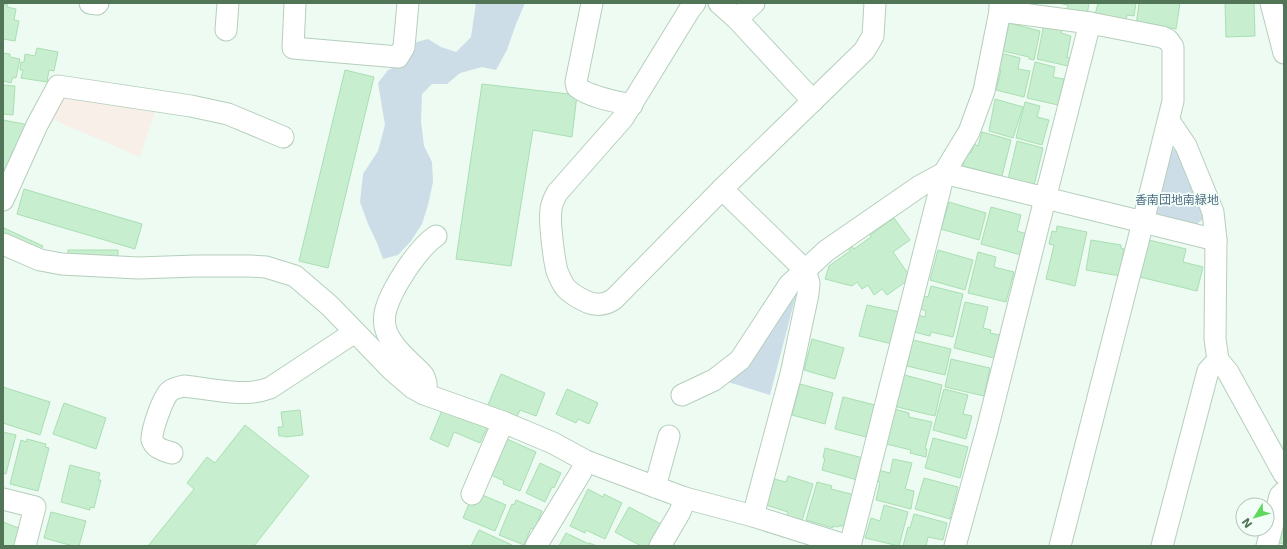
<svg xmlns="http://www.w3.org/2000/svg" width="1287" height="549" font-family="'DejaVu Sans','Noto Sans JP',sans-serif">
<rect width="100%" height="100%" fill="#edfbf3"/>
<!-- education -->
<polygon fill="#f8efe9" points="67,92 157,106 140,157 47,117"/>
<!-- green -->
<g fill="#ccdde8">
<polygon points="476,3 525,3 516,24 507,50 496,70 482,67 460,73 447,84 432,84 422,94 421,121 424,146 432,162 433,182 428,205 422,224 411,241 398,255 383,259 377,243 368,224 360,202 363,174 378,151 385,125 378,83 388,70 403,64 413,43 428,39 441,47 456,52 471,37"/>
<polygon points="1179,149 1206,217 1197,224 1163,220 1153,209 1168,150"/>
<polygon points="789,292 796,295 770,395 728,382"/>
</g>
<!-- building -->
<g fill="#c7eece" stroke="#a9dfb2">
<polygon points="1058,3 1089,3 1087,16 1066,13 1068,5"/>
<polygon points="1098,3 1136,3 1134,16 1127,15 1126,21 1095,15"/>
<polygon points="1139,3 1180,3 1176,29 1152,24 1136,26"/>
<polygon points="1225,3 1254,3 1255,36 1226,37"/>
<polygon points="3,4 8,5 7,7 16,9 14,20 19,21 15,41 3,39"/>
<polygon points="1009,23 1040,31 1034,60 1029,59 1029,57 1003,51"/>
<polygon points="1044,24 1062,28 1061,33 1071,36 1067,57 1070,58 1068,66 1037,59"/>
<polygon points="37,48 58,52 54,71 49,70 47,82 21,78 23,70 20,70 21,62 24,62 25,54 35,56"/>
<polygon points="3,53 10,54 10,57 20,59 16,78 13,77 11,83 3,81"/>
<polygon points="1001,53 1020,58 1018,69 1030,71 1024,97 996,90 1001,70 997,69"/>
<polygon points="1035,62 1055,67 1053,77 1064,79 1058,105 1027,98"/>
<polygon points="345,70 374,77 328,268 299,261"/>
<polygon points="482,84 577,95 572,137 533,130 511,266 456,259"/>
<polygon points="3,85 15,86 13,115 3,114"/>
<polygon points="995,99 1023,107 1013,138 989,131"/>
<polygon points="1025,102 1040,106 1037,117 1049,120 1042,145 1016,138"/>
<polygon points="3,120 24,124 27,126 15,151 13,150 3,177"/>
<polygon points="982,132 1011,140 1002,176 963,166 966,152 971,153 974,144 978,146"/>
<polygon points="1017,141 1043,148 1034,186 1008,179"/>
<polygon points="24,189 142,224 135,249 17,214"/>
<polygon points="949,202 986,213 979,240 941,229"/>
<polygon points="991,207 1021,215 1017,231 1027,234 1021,255 981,244"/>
<polygon points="894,218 910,240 893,252 911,278 887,295 882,289 874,295 868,285 862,289 857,282 852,286 825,279 829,266 850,251 848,247 851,245 854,249 871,237 870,235"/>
<polygon points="1057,226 1087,232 1075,286 1046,279 1054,245 1049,244 1052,231 1056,232"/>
<polygon points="4,228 43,246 39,253 3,235"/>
<polygon points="1091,240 1121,245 1121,248 1124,249 1120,276 1086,270"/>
<polygon points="1149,240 1186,249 1183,262 1203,267 1197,291 1140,277"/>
<rect x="68" y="250" width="50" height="8"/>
<polygon points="938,250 973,260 965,290 930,280"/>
<polygon points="978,252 996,257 994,267 1014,272 1006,302 968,293"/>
<polygon points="931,286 963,294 953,337 931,332 930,336 914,332 918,315 925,317 926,311 921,309 924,296 928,297"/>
<polygon points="965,302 988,307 983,328 991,330 990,333 1000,335 994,358 954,348"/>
<polygon points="867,305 900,312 892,344 859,336"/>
<polygon points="812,339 844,348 835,379 804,370"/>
<polygon points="909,339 951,349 945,375 907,366 911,347 908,346"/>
<polygon points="951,359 990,368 984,396 945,387"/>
<polygon points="501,374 545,393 536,416 520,410 516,419 487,407"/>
<polygon points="901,374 942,385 935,416 893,406"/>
<polygon points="800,384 833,393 825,424 792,415"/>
<polygon points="3,387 50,402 40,435 3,423"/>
<polygon points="567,389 598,403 589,424 578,419 576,423 556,414"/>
<polygon points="944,389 968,395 963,414 972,416 966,439 933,430"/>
<polygon points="843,397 875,405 866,437 835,429"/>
<polygon points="64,403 106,418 96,449 53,434"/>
<polygon points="443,408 487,428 480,443 454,432 448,447 430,439"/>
<polygon points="891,408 909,413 909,417 932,422 925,449 927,449 926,457 910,453 911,450 886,444"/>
<polygon points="300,410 303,435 285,437 284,436 279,436 278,427 283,427 281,412"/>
<polygon points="245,425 309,476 254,546 148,546 194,489 187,483 207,457 215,463"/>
<polygon points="3,432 16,435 6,474 3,473"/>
<polygon points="933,438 968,447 960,478 925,468"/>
<polygon points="27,439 46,444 45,447 49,448 38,491 10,484 21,440 26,442"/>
<polygon points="507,439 536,452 520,491 503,484 504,481 487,473"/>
<polygon points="825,448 863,458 857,480 822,470 825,458 823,458"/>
<polygon points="893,459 912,463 905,489 914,491 911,509 876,500 880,482 875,481 878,470 890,473"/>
<polygon points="540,463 561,473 554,488 552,487 545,502 526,493"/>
<polygon points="70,465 100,473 98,480 101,480 94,508 90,507 90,510 61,502"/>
<polygon points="788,476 813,484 802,521 787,516 788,512 766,505 774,479 786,482"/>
<polygon points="924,478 958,487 950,519 915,509"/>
<polygon points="817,482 832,486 831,489 855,495 846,526 838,526 838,527 833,526 833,528 806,520"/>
<polygon points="588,489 603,497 604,494 622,503 605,539 586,530 585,533 570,526"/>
<polygon points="480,494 506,505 495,531 463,518 471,499"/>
<polygon points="516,500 542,511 535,529 531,528 524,545 499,535 512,504 514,505"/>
<polygon points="884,505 908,512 899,546 865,538 871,518 880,521"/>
<polygon points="629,507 661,524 649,546 641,546 615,532"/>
<polygon points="51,512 86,521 79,546 73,546 44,538"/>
<polygon points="914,514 947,523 943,540 928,537 926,546 903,546 908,527 910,528"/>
<polygon points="1284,521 1284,544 1275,542"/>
<polygon points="3,522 21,529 14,546 3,546"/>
<polygon points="479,530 512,545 512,546 471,546"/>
<polygon points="566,533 589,544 589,543 597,546 559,546"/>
</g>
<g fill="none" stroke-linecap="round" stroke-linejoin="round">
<defs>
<g id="minor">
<polyline points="90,3 97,4 98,3"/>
<polyline points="295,3 293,48 398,57 404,47 408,3"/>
<path d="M 592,3 L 576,82 L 577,87 C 589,97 617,102 632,105"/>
<path d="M 695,3 L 690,9 L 623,118 L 557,193 C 554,199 551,204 551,210 C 549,221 554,260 557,271 C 559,276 562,283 565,287 C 570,293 577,297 583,300 C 594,306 604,306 614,299 L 722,189 L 864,51 L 873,36 L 875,3"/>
<polyline points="719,3 737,19"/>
<polyline points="754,3 737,19 813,101"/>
<polyline points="1271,3 1284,53"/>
<polyline points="226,30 228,3"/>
<polyline points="722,189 805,270 809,283 808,294 791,374 753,516"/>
<polyline points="3,200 37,125 58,86 191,106 228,114 283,137"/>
<polyline points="1216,240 1215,339 1218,360 1228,372 1284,474"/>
<polyline points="3,244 40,260 62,264 138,268 196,266 250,266 266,267 295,276 330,306 392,370 413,388 424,394 503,422 553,443 586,461 685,498 753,516 848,546"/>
<path d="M 424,394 C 427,386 427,383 423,375 C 412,363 391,347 386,330 C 384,324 384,316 386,309 C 392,288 418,248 436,236"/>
<polyline points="682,395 714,380 740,360 789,285 826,251 920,186 944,173 1143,222 1173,101 1173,47 1168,40 1162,37 1090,23"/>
<path d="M 172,453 C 166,451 159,450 155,445 C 154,444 153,442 152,440 C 151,432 163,396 170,391 C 174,388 179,387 184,386 C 212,389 243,398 270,388 L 355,332"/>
<polyline points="655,487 669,436"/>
<polyline points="472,494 503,422"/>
<polyline points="3,499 35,507 25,546"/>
<polyline points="536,546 581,472 586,461"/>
<polyline points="660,546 680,512 685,498"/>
<polyline points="850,546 944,173 969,132 984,91 1000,11 1000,3"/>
<polyline points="955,546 987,430 1045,199 1090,23 1000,11"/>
<polyline points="1060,546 1143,222 1216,240 1213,212 1186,146 1169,121"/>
<polyline points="1162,546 1208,371 1218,360"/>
<polyline points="1267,546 1280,496 1284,492"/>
</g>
</defs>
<!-- minor casing -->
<use href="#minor" stroke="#b5cfbc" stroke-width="23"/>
<!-- minor -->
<use href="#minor" stroke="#fff" stroke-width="21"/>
</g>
<g text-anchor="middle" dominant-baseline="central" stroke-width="3.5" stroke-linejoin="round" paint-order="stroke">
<!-- park labels -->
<g font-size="12" fill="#506b85" stroke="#f3fef8">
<text x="1177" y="200">香南団地南緑地</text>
</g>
</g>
<!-- border -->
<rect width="1287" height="549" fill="none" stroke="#517556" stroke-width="8"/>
<!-- north arrow -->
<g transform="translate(1255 517) rotate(233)"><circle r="19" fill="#f3fef8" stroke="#b2c7b7"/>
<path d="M0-3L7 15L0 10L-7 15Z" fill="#5fd860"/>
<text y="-6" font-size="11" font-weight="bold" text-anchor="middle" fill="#517556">N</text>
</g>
</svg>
